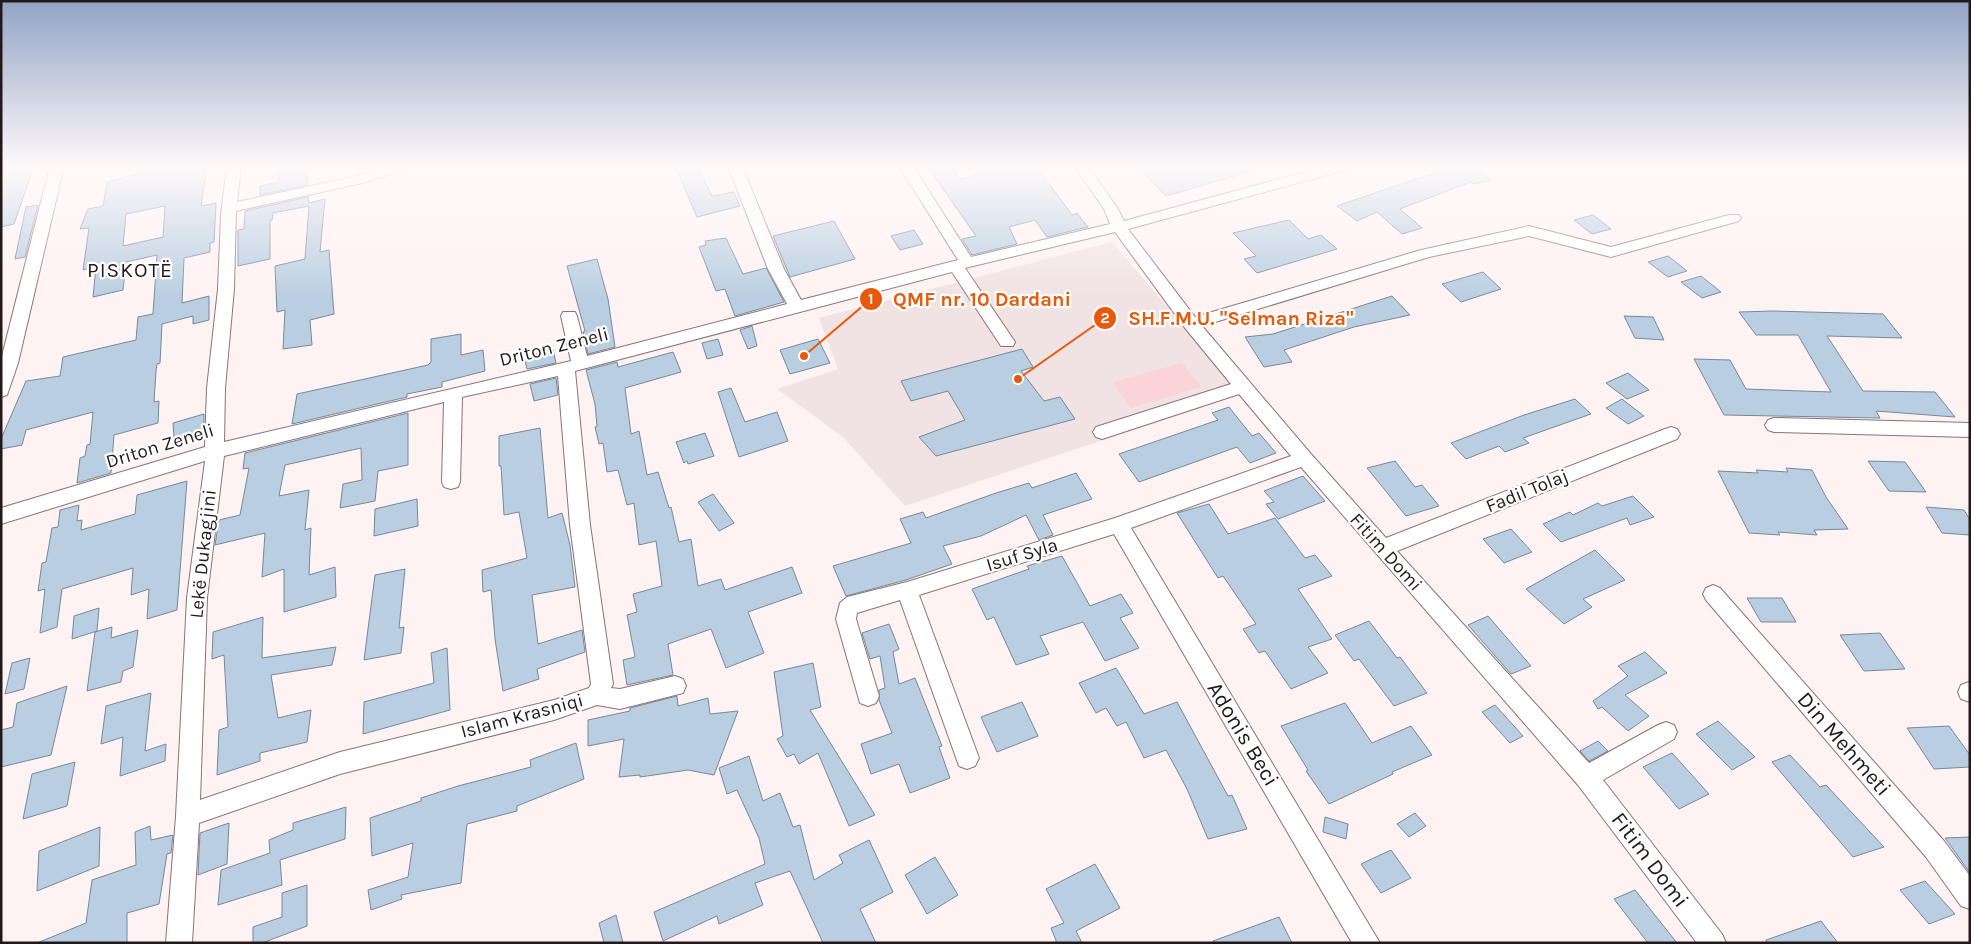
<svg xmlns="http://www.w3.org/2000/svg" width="1971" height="944" font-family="Karla,sans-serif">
<rect width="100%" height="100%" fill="#fff2f3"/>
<!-- built -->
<polygon fill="#f1e2e3" points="1112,242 1242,394 905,506 843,437 777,389 838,369 819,318"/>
<!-- green -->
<polygon fill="#fad4d7" points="1182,363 1201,387 1130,408 1113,382"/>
<!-- building -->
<g fill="#b9cfe1" stroke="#74899a" fill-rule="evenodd">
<polygon points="1,166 34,166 14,224 1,227"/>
<path d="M 144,166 L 207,166 L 201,206 L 216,203 L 214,242 L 210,243 L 210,252 L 184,258 L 182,303 L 209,296 L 209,320 L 193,324 L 193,316 L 162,324 L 160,363 L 157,364 L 156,371 L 154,402 L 159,401 L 158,423 L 114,435 L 111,473 L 77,483 L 80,458 L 85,456 L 87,445 L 90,444 L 93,412 L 26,430 L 22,445 L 1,449 L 1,439 L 26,381 L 60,376 L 63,357 L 136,340 L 138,317 L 153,314 L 157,255 L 126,262 L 123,290 L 93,297 L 96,267 L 83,270 L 89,228 L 80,229 L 88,209 L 103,206 L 107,182 L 144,172 ZM 165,206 L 163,237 L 123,246 L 126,214 Z"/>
<polygon points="278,166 306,166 308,185 260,195 260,186 279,182"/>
<polygon points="675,166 692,166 695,173 700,172 712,196 734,192 740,206 697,217"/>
<polygon points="927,166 951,166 960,179 1016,166 1036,166 1072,215 1077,213 1088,227 1047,237 1035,220 1009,227 1017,244 972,255 962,239 976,236"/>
<polygon points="1137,166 1254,166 1255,170 1166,196"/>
<polygon points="1452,166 1474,166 1491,180 1473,184 1471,182 1400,209 1422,228 1402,234 1377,212 1357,221 1337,206 1418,178 1456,169"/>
<polygon points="308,197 309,203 325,199 320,252 329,250 334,314 310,320 312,345 283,349 285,310 277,312 275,266 305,259 309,206 273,213 272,220 270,221 270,259 238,266 238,230 244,229 245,211"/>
<polygon points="38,205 25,257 15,259 26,207"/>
<polygon points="1593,215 1611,229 1592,234 1574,220"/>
<polygon points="1289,220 1308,239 1321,235 1337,249 1257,273 1244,259 1256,256 1233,233"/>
<polygon points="834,221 855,259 790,277 773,236"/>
<polygon points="914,230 923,244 900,250 891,236"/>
<polygon points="726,238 743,274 766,268 784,302 735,316 725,289 716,291 699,247 706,245 705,241"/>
<polygon points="1668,256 1687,271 1668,277 1648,262"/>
<polygon points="597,259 608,299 615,347 588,354 583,332 585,331 567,266"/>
<polygon points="1483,272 1501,289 1461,302 1442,284"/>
<polygon points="1701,276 1721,292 1702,298 1681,282"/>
<polygon points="1392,296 1410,315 1354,327 1284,350 1292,362 1264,367 1245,337 1273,334"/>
<polygon points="1772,311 1883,314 1902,338 1827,336 1863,391 1935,392 1955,417 1876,411 1880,418 1724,415 1694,359 1730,360 1746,389 1831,392 1798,335 1756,335 1739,312"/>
<polygon points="1624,316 1653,317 1664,340 1635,338"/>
<polygon points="752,326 757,346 748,349 740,330"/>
<polygon points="461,334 461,355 483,350 485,371 442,382 442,387 407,394 407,397 292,424 297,394 428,365 431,362 431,339"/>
<polygon points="718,339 723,355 707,359 702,343"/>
<polygon points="818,339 830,363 790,374 780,350"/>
<polygon points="553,349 556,363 527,369 524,357"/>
<polygon points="1022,349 1033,367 1021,371 1044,401 1060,397 1075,419 936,456 919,437 965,420 948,391 911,401 901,381"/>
<polygon points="673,352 681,372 625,388 631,434 639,431 647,475 658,472 669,508 671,507 679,542 691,539 698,586 721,579 725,590 792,567 802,593 748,612 764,653 726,668 711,629 668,644 673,675 627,685 623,660 635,657 627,615 637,612 633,594 662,586 656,541 639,545 634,503 627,505 618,470 607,472 603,443 599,444 595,427 597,426 595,404 586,370 617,362 618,367"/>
<polygon points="1628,373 1649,390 1627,399 1606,383"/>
<polygon points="556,378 558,395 534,401 530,384"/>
<polygon points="731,388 745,422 777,412 788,441 739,457 718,392"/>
<polygon points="1575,399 1591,414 1523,438 1529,443 1505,452 1499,446 1466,459 1451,443 1524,415"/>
<polygon points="1622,399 1644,416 1628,424 1606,408"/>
<polygon points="1229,407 1252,436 1259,433 1276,453 1250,463 1237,447 1139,482 1119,454 1218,420 1212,413"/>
<polygon points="408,413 408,465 378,471 375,501 340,508 343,484 362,480 361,448 285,465 279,496 309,490 305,530 311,528 309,575 335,567 336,597 284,612 284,569 262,577 265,533 215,545 219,520 240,515 249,468 243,469 245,453"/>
<polygon points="204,414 204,431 174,438 173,423"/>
<polygon points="540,428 548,518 562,513 570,545 575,587 532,595 538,644 582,630 585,652 537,669 539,679 503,691 495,639 491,590 483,592 482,570 527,558 519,512 504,515 501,466 499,466 499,436"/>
<polygon points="705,433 714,456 688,464 687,461 684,463 676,442"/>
<polygon points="1395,461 1415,487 1422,485 1439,506 1406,516 1367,468"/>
<polygon points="1868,461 1905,462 1926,492 1889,491"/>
<polygon points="1786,468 1812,470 1826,497 1848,529 1814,530 1817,535 1778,532 1780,535 1749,533 1718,471 1758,473 1756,470 1788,472"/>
<polygon points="1076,473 1092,499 1043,515 1053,535 1039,540 1026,515 981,536 943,546 952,564 906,580 846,596 833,566 911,543 900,519 923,512 926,518 996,493 1029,483 1032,488"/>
<polygon points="1303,476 1325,501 1278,519 1266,504 1274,502 1264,491"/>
<polygon points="187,481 177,610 147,619 149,589 131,595 133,568 62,589 57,627 40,633 45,589 38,591 42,563 46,562 52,528 58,527 60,510 79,505 77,521 82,520 81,530 135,514 137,495"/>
<polygon points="713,494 734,523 719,531 698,502"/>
<polygon points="1633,496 1654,517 1630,525 1627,518 1561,542 1543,524 1570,512 1573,515 1598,503 1602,506"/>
<polygon points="417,499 418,526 374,536 375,509"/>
<polygon points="1209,504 1228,534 1275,518 1305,558 1315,555 1332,576 1298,589 1332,639 1308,647 1328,673 1291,689 1265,651 1259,653 1243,629 1256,624 1223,576 1218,578 1177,513"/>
<polygon points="1926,507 1964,510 1970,520 1970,535 1942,533"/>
<polygon points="1511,529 1532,552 1504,563 1483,539"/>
<polygon points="1595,550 1625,580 1583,599 1592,607 1564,624 1526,589"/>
<polygon points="1062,556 1090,606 1121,594 1133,613 1120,618 1139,648 1105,661 1083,622 1040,636 1049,654 1016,665 994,617 987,620 972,589 1029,569 1027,566"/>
<polygon points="405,569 399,628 404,627 401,653 364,660 375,575"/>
<polygon points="1747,598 1782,598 1796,622 1761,622"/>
<polygon points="99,608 97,631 72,639 74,616"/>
<polygon points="1488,616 1531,666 1511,674 1468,625"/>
<polygon points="263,617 262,658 336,647 332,665 271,675 278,718 311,710 307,742 260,753 260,761 217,775 219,730 228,727 224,655 212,659 213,632"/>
<polygon points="1369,621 1397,658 1400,657 1427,693 1394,706 1359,659 1354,661 1335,635"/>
<polygon points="889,624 899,649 893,652 899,684 915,678 942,746 939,747 950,778 910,793 899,764 871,774 861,744 892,733 879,700 879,690 885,688 880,656 870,659 862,633"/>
<polygon points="112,627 111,638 138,630 133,667 123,671 121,682 87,691 95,632"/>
<polygon points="1880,633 1905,669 1864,671 1840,635"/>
<polygon points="447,648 450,710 363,734 364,702 434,683 431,653"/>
<polygon points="1645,652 1667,673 1625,695 1649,716 1628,731 1602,707 1598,709 1593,701 1628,676 1618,666"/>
<polygon points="30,658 24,689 5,694 12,663"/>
<polygon points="813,663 821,707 810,710 875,815 849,826 818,753 799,764 794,754 787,757 777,739 783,736 774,672"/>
<polygon points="1116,668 1144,714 1177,702 1228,796 1232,795 1247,829 1208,839 1187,789 1166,750 1144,758 1126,722 1117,726 1106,708 1096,713 1079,683"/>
<polygon points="67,686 51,755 1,767 1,730 13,727 17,703"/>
<polygon points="151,693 145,751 166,744 165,761 120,776 123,737 101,744 106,706"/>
<polygon points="677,696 678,706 708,698 710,714 738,711 714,775 688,770 640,777 640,775 619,777 624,739 588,746 588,720 630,711 630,708"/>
<polygon points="1022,702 1038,736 997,752 981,717"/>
<polygon points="1345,703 1372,743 1411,726 1432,755 1392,772 1393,774 1329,804 1306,771 1308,770 1281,726"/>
<polygon points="1495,705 1523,736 1510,743 1482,712"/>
<polygon points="1718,721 1755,757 1732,770 1696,734"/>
<polygon points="1949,726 1970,755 1970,767 1934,769 1907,728"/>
<polygon points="1598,741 1608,751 1589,761 1580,751"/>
<polygon points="576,743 584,779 517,806 517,811 467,824 461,883 401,895 402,899 371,910 368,890 408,877 413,843 372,856 370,818 421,801 421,798 458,786 531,767 530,760"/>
<polygon points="1672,753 1709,794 1679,809 1643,767"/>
<polygon points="1790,755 1820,787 1826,785 1884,847 1853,857 1772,762"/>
<polygon points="749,756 763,801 780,793 793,827 800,825 814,880 843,863 839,855 869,840 893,892 860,909 876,943 823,943 790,871 755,883 763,905 719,924 717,916 663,941 654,912 765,864 759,838 737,790 727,794 719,768"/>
<polygon points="75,762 67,806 23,819 32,774"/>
<polygon points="346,807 345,839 280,860 282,885 218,905 221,870 270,853 269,840 293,830 293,823"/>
<polygon points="1415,813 1426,826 1409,837 1397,824"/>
<polygon points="1325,817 1348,824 1346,839 1323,832"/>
<polygon points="229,823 227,864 198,875 200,833"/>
<polygon points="150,826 151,840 173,835 171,853 167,854 159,904 127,913 127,943 37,943 86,923 92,880 136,865 135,832"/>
<polygon points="100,827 99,866 37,891 39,851"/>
<polygon points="1970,837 1970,873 1945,838"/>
<polygon points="1391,850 1411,878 1381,893 1361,864"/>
<polygon points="935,857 958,895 927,914 905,875"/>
<polygon points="1095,864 1120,908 1076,931 1082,943 1057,943 1051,928 1064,923 1046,889"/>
<polygon points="1925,881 1955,914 1929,924 1900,890"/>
<polygon points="307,885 307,926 262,943 253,943 253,927 282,917 282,893"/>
<polygon points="1635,890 1677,943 1648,943 1614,899"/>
<polygon points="616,915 623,943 604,943 599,923"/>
<polygon points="1279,917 1292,943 1213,943 1213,941"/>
<polygon points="1821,921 1838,943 1767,943 1766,940"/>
</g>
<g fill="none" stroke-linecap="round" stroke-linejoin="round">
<defs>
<g id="minor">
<polygon points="50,166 64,166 18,363 7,395 1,397 1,360"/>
<path d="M 227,166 L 241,166 L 237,202 L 358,176 L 385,166 L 406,166 L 404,169 L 367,182 L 236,211 L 234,289 L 225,388 L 224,442 L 571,361 L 561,316 L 563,312 L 575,312 L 577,316 L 587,356 L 787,304 L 768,269 L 728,166 L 742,166 L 784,269 L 801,300 L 958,260 L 899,166 L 913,166 L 971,257 L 1110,224 L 1104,209 L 1074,166 L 1088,166 L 1118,209 L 1124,221 L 1327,166 L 1351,166 L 1349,169 L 1128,229 L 1195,317 L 1421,250 L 1529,226 L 1611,247 L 1729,215 L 1739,215 L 1741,218 L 1739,221 L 1611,257 L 1529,236 L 1429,257 L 1202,326 L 1311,454 L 1386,538 L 1665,429 L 1671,427 L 1677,429 L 1680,434 L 1677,439 L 1397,551 L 1589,763 L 1658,725 L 1666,722 L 1674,725 L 1677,732 L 1674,739 L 1603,780 L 1722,934 L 1726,943 L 1697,943 L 1578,785 L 1301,467 L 1131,528 L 1380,943 L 1352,943 L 1114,534 L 919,595 L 979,758 L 975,766 L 967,769 L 959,766 L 900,600 L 857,613 L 856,619 L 879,696 L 876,703 L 868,706 L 860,703 L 836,619 L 840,603 L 847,597 L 907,582 L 1115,518 L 1291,456 L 1239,394 L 1102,439 L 1096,437 L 1093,432 L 1096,427 L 1231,384 L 1185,328 L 1115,232 L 965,268 L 1015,342 L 1013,346 L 1001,346 L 952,272 L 575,371 L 590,525 L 613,684 L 611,688 L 620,689 L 675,676 L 683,679 L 686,686 L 683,693 L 620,709 L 597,705 L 554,720 L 340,774 L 199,823 L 192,943 L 166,943 L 176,816 L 187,598 L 205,461 L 1,524 L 1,508 L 205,447 L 207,388 L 218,289 L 221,215 ZM 558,376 L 570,525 L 591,684 L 589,688 L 554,700 L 340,752 L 200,800 L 207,598 L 224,456 L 444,402 L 442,482 L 444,487 L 451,489 L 458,487 L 460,482 L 462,397 Z"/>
<polygon points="1774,418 1970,423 1970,437 1774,432 1768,430 1765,425 1768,420"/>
<polygon points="1713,585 1720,588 1944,841 1970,876 1970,909 1961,906 1926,857 1706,600 1703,594 1706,588"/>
<polygon points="1969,682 1970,682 1970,702 1961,699 1958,692 1961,685"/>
</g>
</defs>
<!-- minor casing -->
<use href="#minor" stroke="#8d7274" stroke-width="2"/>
<!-- minor -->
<use href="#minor" fill="#fff" fill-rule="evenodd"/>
</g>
<!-- sky -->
<linearGradient id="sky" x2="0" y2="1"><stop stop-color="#92a4c5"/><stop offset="0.56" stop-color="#fff9fa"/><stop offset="1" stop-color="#fff9fa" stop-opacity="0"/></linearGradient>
<rect width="1971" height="298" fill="url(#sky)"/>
<g text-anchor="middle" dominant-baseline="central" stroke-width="4.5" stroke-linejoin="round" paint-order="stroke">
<!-- street labels -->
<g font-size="19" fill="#24191a" stroke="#fff">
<text transform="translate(554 347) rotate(-14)">Driton Zeneli</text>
<text transform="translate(160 446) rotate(-17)">Driton Zeneli</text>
<text transform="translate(1527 491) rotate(-22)">Fadil Tolaj</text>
<text transform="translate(1386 552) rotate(48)">Fitim Domi</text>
<text transform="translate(203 554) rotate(-84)">Lekë Dukagjini</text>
<text transform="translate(1022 555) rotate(-17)">Isuf Syla</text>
<text transform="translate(522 716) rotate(-15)">Islam Krasniqi</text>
</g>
<!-- quarter labels -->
<g font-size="21" letter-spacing="1" fill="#24191a" stroke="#fff">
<text x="130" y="270">PISKOTË</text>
</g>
<!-- near-street labels -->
<g font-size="22" fill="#24191a" stroke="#fff">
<text transform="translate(1243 734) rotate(59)">Adonis Beci</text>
<text transform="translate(1844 744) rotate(49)">Din Mehmeti</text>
<text transform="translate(1650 860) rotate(53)">Fitim Domi</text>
</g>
</g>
<!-- callouts -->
<path fill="none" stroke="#e8590c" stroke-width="2" d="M804 356L871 299M1018 379L1105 318"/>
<g fill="#e8590c" stroke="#fff" stroke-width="2">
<circle cx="804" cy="356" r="5"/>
<circle cx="1018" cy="379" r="5"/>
<circle cx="871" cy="299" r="12"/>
<circle cx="1105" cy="318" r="12"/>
</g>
<g font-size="15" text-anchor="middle" font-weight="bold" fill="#fff">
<text x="871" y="304">1</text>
<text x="1105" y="323">2</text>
</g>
<g font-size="20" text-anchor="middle" font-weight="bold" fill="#e8590c" stroke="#fff" stroke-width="4.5" stroke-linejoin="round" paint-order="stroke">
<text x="982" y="306">QMF nr. 10 Dardani</text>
<text x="1241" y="325">SH.F.M.U. "Selman Riza"</text>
</g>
<!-- border -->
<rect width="1971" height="944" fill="none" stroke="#24191a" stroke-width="5"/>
</svg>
